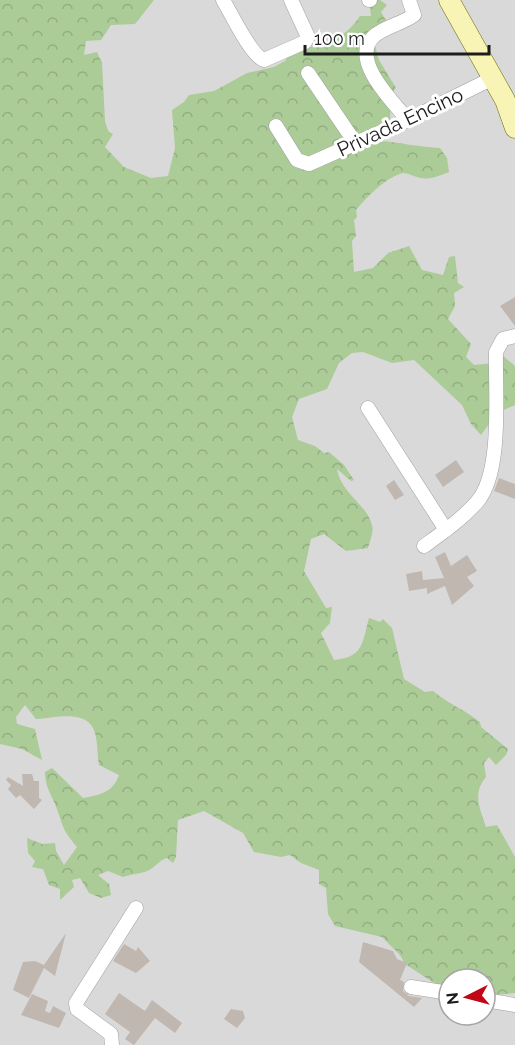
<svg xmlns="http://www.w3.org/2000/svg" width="515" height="1045" font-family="Raleway,sans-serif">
<defs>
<pattern id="forest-crowns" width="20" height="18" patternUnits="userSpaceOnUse" patternTransform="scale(1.5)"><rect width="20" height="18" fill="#abcb97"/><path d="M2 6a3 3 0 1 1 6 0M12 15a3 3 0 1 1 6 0" fill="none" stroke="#93ae82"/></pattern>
</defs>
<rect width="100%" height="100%" fill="#ede8e1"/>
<!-- residential -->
<path fill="#dad9d9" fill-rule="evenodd" d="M 0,0 L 515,0 L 515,1045 L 0,1045 ZM 449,979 L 485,979 L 485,1015 L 449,1015 Z"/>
<!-- forest -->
<path fill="url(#forest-crowns)" d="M 0,0 L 154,0 L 135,24 L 111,25 L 101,40 L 86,41 L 84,55 L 97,52 L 102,63 L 105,121 L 108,131 L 113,134 L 105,147 L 124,167 L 151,178 L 168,176 L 175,148 L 172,110 L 184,102 L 189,95 L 214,91 L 247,73 L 274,67 L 285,61 L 293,48 C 322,48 343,41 360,16 L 371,16 L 369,0 L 380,0 L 387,5 L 381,12 L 387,22 L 374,42 L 379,60 L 396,88 L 391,93 L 390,126 L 381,136 L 382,141 C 402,143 419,147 440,148 L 447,158 L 449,172 C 438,176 430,181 417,177 C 413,176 408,173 404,173 C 388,175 366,198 356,210 L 357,217 L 354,220 L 356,236 L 352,241 L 354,272 L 373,268 L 388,253 L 409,246 L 422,270 L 443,275 L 449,257 L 455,256 L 458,283 L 464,287 L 454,293 L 455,306 L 448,319 L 471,344 L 466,357 L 474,365 L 494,363 L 502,355 L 515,366 L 515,405 L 497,413 L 481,435 L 471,424 L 462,405 L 414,360 L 392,363 L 363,352 L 352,353 L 339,363 L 327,389 L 299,399 L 292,417 L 298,440 L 315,446 L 324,453 L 329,452 L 344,465 L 354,480 L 351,481 L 337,469 C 342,495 366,503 372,525 C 374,531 370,541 368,548 L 346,551 L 324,534 L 311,539 L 304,571 L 326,608 L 332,607 L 330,623 L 321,633 L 334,660 C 364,657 362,643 369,618 L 380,622 L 383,619 L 392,628 L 404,679 L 425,692 L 433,691 C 447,703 465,710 480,722 L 481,727 L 508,749 L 506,755 L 496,765 L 489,757 L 484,763 L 486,777 C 472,793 480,809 486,827 L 497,825 L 515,857 L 515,993 L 485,996 L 485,979 L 449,979 L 449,1004 L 444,1002 L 439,990 L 431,987 L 434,983 L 405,964 L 400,955 L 382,937 L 335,926 L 328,914 L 326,888 L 319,884 L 319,870 L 301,863 L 290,855 L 281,857 L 254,852 L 243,833 L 204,811 L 178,820 L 176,857 L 173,863 L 167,858 C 159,860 155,868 147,871 C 140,874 131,874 123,877 L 108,871 L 98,875 L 109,884 L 111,895 L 101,898 L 89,893 L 80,878 L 72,880 L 74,887 L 60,900 L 60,889 L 49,885 L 43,869 L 32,867 L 35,861 L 28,853 L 27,838 L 42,844 L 55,843 L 56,851 L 64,865 L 77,847 C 60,827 64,826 55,804 C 50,792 45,786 45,772 L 52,768 L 83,798 C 99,795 113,793 119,775 L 99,765 C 97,754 98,744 95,733 C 88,708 55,718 36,719 L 25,705 L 16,717 L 17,724 L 35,729 L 42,760 L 22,749 L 0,744 Z"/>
<!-- building -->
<g fill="#c1b7b1">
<polygon points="515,297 515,326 500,306"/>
<polygon points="456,460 464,472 443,487 435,475"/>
<polygon points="499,478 515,484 515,499 494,491"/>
<polygon points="394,480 404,495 395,500 386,486"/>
<polygon points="445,552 451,566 467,555 477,571 467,577 474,586 452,605 445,586 427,594 427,588 409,591 406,574 422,571 423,580 444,578 435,557"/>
<polygon points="22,774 32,774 34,781 39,781 39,798 42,800 34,809 20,795 16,798 8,789 11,785 6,780 8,777 23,786"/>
<polygon points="66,933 55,976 44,968 29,998 13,990 23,962 35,961 44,965"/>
<polygon points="363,942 393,951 397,959 407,963 400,980 404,982 403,991 409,996 422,998 414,1007 359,962"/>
<polygon points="124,944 136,951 138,947 150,961 136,973 113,961"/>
<polygon points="119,993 145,1011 152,1000 182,1023 175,1033 155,1018 134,1045 125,1039 130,1032 105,1014"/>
<polygon points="32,994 48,1001 45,1011 50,1013 53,1006 66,1013 59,1028 21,1015"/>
<polygon points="231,1009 243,1011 245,1018 237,1028 224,1019"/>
</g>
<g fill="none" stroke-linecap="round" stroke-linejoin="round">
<defs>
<g id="street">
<path d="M 223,0 C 231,13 251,56 264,60 L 305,42 L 308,37 L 291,0"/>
<polyline points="369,0 370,0"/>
<polyline points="308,73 356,144"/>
<path d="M 408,120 C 393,102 350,60 373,37 C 383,27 402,24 414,15 L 409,0"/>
<polyline points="276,126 297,160 309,164 408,120 491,79"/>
<polyline points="368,408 446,530"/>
<path d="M 424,546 C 442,533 462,519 477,502 C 503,472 495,391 496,352 L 503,339 L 515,336"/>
<polyline points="411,987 449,993"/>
<polyline points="485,1000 515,1005"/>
<polyline points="112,1045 111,1034 77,1009 76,1003 136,908"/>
</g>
<polyline id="secondary" points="449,0 505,100 515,128"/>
</defs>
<!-- street casing -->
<use href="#street" stroke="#a0a0a0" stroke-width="15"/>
<!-- secondary casing -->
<use href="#secondary" stroke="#6c6e08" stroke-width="21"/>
<!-- street -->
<use href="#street" stroke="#fff" stroke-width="14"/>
<!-- secondary -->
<use href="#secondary" stroke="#f7f4b5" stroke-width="20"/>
</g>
<g text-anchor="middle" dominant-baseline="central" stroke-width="6" stroke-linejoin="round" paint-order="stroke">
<!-- street labels -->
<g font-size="20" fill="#1c1c1c" stroke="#fff">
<text transform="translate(400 122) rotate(-25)">Privada Encino</text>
</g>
</g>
<!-- north arrow -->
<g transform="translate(467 997) rotate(264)"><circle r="28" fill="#ffffff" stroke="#a4a4a4" stroke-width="1.5"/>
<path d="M0-4.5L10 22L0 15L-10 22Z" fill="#c10618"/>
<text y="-9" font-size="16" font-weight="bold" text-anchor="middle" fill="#1c1c1c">N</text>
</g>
<!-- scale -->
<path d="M305 45v9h184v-9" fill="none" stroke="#1c1c1c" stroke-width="3"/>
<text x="314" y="45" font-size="18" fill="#1c1c1c" stroke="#ffffff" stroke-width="4.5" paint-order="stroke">100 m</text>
</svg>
